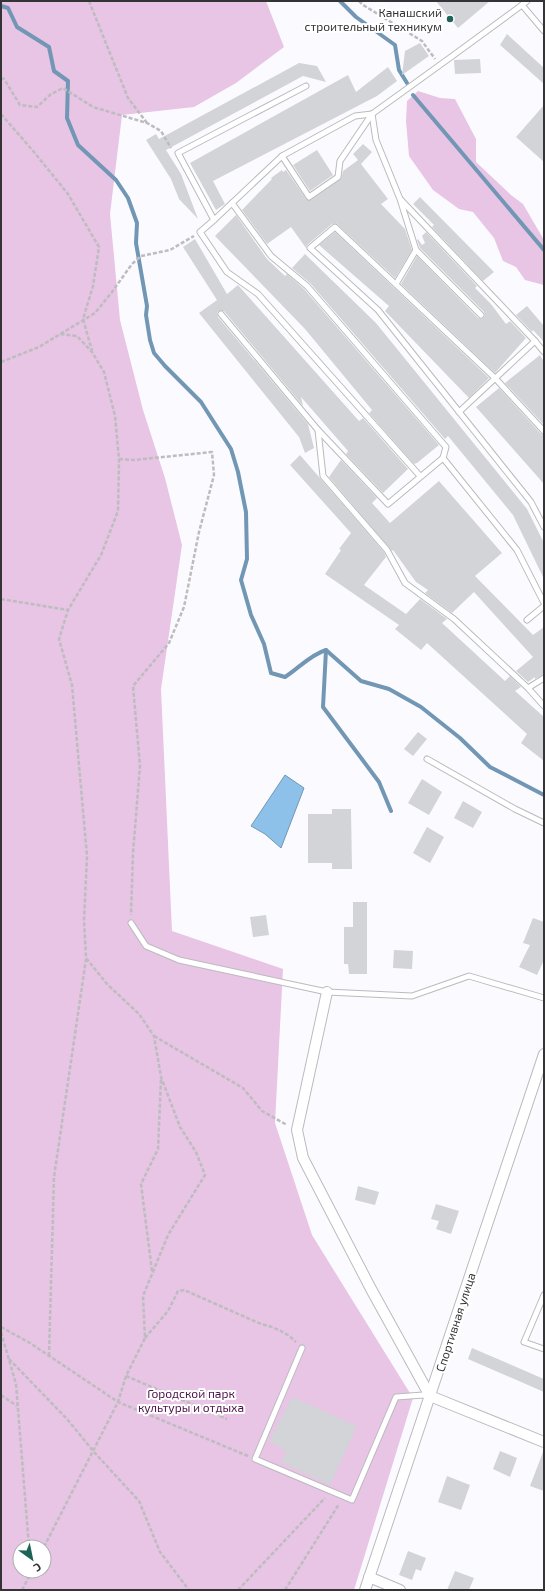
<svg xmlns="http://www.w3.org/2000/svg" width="545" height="1591" font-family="'Exo 2',sans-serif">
<rect width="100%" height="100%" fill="#fbfbff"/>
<!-- green -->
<g fill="#e8c4e5" fill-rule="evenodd">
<path d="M 1,1 L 266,1 L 284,47 L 236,83 L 194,107 L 122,115 L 110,214 L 120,320 L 143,410 L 165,478 L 182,545 L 161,689 L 172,931 L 283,969 L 275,1123 L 312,1235 L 413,1398 L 354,1590 L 1,1590 ZM 20,1547 L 44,1547 L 44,1571 L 20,1571 Z"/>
<polygon points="418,91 440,98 455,99 476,139 476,162 511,195 523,204 544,240 544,285 525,280 516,267 503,261 494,238 473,212 459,209 433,190 409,156 406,121 407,101"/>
</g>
<!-- water -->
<polygon fill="#8dc1ea" stroke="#7297b4" points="285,775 304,788 281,848 265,834 251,826"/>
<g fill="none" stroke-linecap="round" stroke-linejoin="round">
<!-- stream -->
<g stroke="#7297b4" stroke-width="4">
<polyline points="340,1 356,17 395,45 399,70 407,83"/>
<path d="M 1,6 L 8,8 L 17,27 L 49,47 L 54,71 L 68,81 L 67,118 L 78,145 L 116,180 L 128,198 L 137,223 L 136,243 L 147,306 L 146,315 L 150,340 L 154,353 L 165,366 L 201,402 L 231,449 L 238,472 L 246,512 L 247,559 L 241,580 L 251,615 L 264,644 L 271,673 L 285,677 C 299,668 310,655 326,650 L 361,681 L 389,689 L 421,707 L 460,738 L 490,767 L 544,795"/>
<polyline points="413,95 544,250"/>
<polyline points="326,650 323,707 379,782 391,811"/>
</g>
</g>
<!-- building -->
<g fill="#d2d4d8">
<polygon points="436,1 490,1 458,28"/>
<polygon points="507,34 544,68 544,84 500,45"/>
<polygon points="420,43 429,56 402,75 405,51"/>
<polygon points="480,59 481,73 455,74 454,60"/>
<polygon points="299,63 317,66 326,82 303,76 166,150 181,174 198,219 179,199 171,179 146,140 156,134 159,139"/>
<polygon points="388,67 397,81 377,96 213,181 225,204 216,210 190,163 348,75 356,92"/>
<polygon points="544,105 544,162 516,137"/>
<polygon points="363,144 372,152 361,164 388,199 381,204 405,229 412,250 395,278 336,223 332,224 307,245 306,248 291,227 267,244 242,210 272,179 271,178 282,170 283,172 286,170 306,199 311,200 341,179 343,171 358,160 353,154"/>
<polygon points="317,150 333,175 310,191 293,165"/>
<polygon points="420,197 494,272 483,281 432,227 434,225 413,204"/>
<polygon points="236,215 267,259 285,276 287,274 304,289 439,445 417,463 414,464 369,413 372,410 305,329 215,236"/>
<polygon points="335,232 489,378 469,398 385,311 389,306 319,245"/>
<polygon points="426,232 477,286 475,288 491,304 506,324 510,321 526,338 495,373 401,284 417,256 478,318 482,319 485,316 484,312 420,248 417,240 418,239 422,245 425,243 422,236"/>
<polygon points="195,239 227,294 238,285 359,421 363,418 408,469 383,493 346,454 348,451 301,397 303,406 224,311 219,311 217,313 218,317 308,424 314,448 305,453 299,437 199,313 217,300 183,247"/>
<polygon points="305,254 376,323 527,509 544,543 544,579 513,515 448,436 445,439 310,283 292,268"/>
<polygon points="527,306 544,326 544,342 533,330 532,332 516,315"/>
<polygon points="540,355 544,362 544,425 505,383"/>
<polygon points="499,388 541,434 544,435 544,484 476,407"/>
<polygon points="300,455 384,552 386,557 364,585 406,614 420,599 447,619 442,623 505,681 510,676 521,687 515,691 544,717 544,761 521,743 527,734 427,643 421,650 395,629 399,625 325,574 341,550 339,549 351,533 290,465"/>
<polygon points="341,460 377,498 372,503 390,523 439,481 502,553 475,576 533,635 544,627 544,674 535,679 535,677 528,682 516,671 533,657 474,592 452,613 425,593 428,590 416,582 393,550 392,551 329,477"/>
<polygon points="418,732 427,739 413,756 404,749"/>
<polygon points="422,779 442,792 429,815 408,803"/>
<polygon points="463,801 482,812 473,828 454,818"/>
<polygon points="332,809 351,809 352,869 332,869 332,863 308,863 308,814 332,814"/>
<polygon points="427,827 444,837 430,863 413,853"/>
<polygon points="353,902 367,902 367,974 349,974 348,964 344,964 344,927 353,927"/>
<polygon points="266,915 269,935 253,937 250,917"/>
<polygon points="533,918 544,922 544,960 537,975 519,967 530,945 523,943"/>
<polygon points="394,950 413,951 412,969 393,968"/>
<polygon points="358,1186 379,1192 375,1205 355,1200"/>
<polygon points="436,1204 459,1211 451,1234 436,1229 439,1221 431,1219"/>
<polygon points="472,1348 544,1379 544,1392 468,1359"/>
<polygon points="292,1397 357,1426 330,1485 281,1462 286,1451 269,1441"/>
<polygon points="500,1451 517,1458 510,1477 493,1469"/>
<polygon points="543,1452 544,1453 544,1491 530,1486"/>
<polygon points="447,1476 470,1485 461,1510 438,1502"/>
<polygon points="408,1551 426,1558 421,1571 416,1569 412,1580 399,1575"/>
<polygon points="455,1571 474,1578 469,1590 447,1590"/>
</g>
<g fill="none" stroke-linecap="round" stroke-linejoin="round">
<defs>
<g id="lane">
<polyline points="527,1 522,5 544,31"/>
<polyline points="306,86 178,153 214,220 282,156 355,116 372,114"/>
<polyline points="372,114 376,140 400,199 416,250 481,315"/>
<polyline points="282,156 309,197 338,177 340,161 372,114 451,57 522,5"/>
<polyline points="401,200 535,341 544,352"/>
<polyline points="232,203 271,256 307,286 446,447 443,458"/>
<polyline points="214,220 200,232 227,272 258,294 420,476"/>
<polyline points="396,284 416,250"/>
<polyline points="221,314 318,430 323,476 387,550 405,583 454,619 528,688 544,706"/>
<polyline points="459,412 535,341"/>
<polyline points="318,430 388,504 443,458 517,550 544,603"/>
<polyline points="544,431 495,378 335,227 310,248 378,310 531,502 544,527"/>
<polyline points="527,620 544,606"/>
<polyline points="528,688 544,678"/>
<polyline points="427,759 515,809 544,823"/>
<polyline points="131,923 146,946 179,960 327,992 412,996 469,976 544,998"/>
<polyline points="544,1295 524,1342 544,1349"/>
<polyline points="302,1348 255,1459 352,1500 396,1397 423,1395 430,1396"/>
</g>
<g id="street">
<polyline points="327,992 297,1130 303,1158 371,1289 430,1396 544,1442"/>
<polyline points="369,1577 400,1590"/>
<polyline points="365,1590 544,1054"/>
</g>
</defs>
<!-- lane casing -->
<use href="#lane" stroke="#bbbbbf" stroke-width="7"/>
<!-- street casing -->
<use href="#street" stroke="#bbbbbf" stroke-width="12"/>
<!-- path -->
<g stroke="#bdbdc0" stroke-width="2.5" stroke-dasharray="4 2" stroke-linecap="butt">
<polyline points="89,1 128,98 147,123"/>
<polyline points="359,1 363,5 422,41 435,59"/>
<polyline points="1,78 4,79 20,105 37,107 51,94 63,88 93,107 147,123 161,131 171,148"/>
<polyline points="1,114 34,152 68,194 99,247 93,286 83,319 92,351"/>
<polyline points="1,362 39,347 95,313 112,292 132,264 141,256 170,250 194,236"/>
<polyline points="119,459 134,460 212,452 214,475 199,532 184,607 169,643 133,686 140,766 133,853 131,915"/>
<polyline points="1,599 68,610"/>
<polyline points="154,1036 243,1088 262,1111 287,1125"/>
<polyline points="152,1271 141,1184 158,1149 161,1079"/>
<polyline points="1,1327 30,1343 118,1402 248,1456"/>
<polyline points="1,1332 16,1384 29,1547"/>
<path d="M 145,1338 L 168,1311 L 178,1291 L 184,1290 L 261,1324 C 274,1327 286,1332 296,1342"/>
<polyline points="49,1356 54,1177 86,959"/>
<polyline points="9,1359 67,1419 94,1452 139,1501 160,1552 189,1590"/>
<polyline points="126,1376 227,1419"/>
<polyline points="1,1395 17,1406"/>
<polyline points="44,1547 118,1402 126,1376 145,1338 143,1296 168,1235 205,1175 196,1152 180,1127 161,1077 154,1036 139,1014 107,984 86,958 84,920 87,856 72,685 59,639 68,610 101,555 118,511 119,459 115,416 104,372 92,352 77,336 60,334"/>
<polyline points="22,1590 32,1571"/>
<polyline points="238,1590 325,1498"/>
<polyline points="285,1590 339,1504"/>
</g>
<!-- lane -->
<use href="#lane" stroke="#fff" stroke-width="5"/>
<!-- street -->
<use href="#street" stroke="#fff" stroke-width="10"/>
</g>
<!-- markers -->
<circle fill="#1d6457" stroke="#fff" stroke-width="1.5" cx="450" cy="19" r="4"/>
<g text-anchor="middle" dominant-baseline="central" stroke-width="4" stroke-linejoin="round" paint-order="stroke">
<!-- poi labels -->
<g font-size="12" fill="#343436" stroke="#fff" text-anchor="end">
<text x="442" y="12">Канашский<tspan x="442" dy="14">строительный техникум</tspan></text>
</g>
<!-- street labels -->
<g font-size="12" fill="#343436" stroke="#fff">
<text transform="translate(455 1322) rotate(-72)">Спортивная улица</text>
</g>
<!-- park labels -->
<g font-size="12" fill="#4b144a" stroke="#fff">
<text x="191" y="1393">Городской парк<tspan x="191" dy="14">культуры и отдыха</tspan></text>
</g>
</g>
<!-- border -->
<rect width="545" height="1591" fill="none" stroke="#343436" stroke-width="4"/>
<!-- north arrow -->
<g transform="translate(32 1559) rotate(147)"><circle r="19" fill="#ffffff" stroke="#aeaeaf"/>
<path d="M0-3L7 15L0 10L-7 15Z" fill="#1d6457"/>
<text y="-6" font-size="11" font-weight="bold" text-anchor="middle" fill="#343436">С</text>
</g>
</svg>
